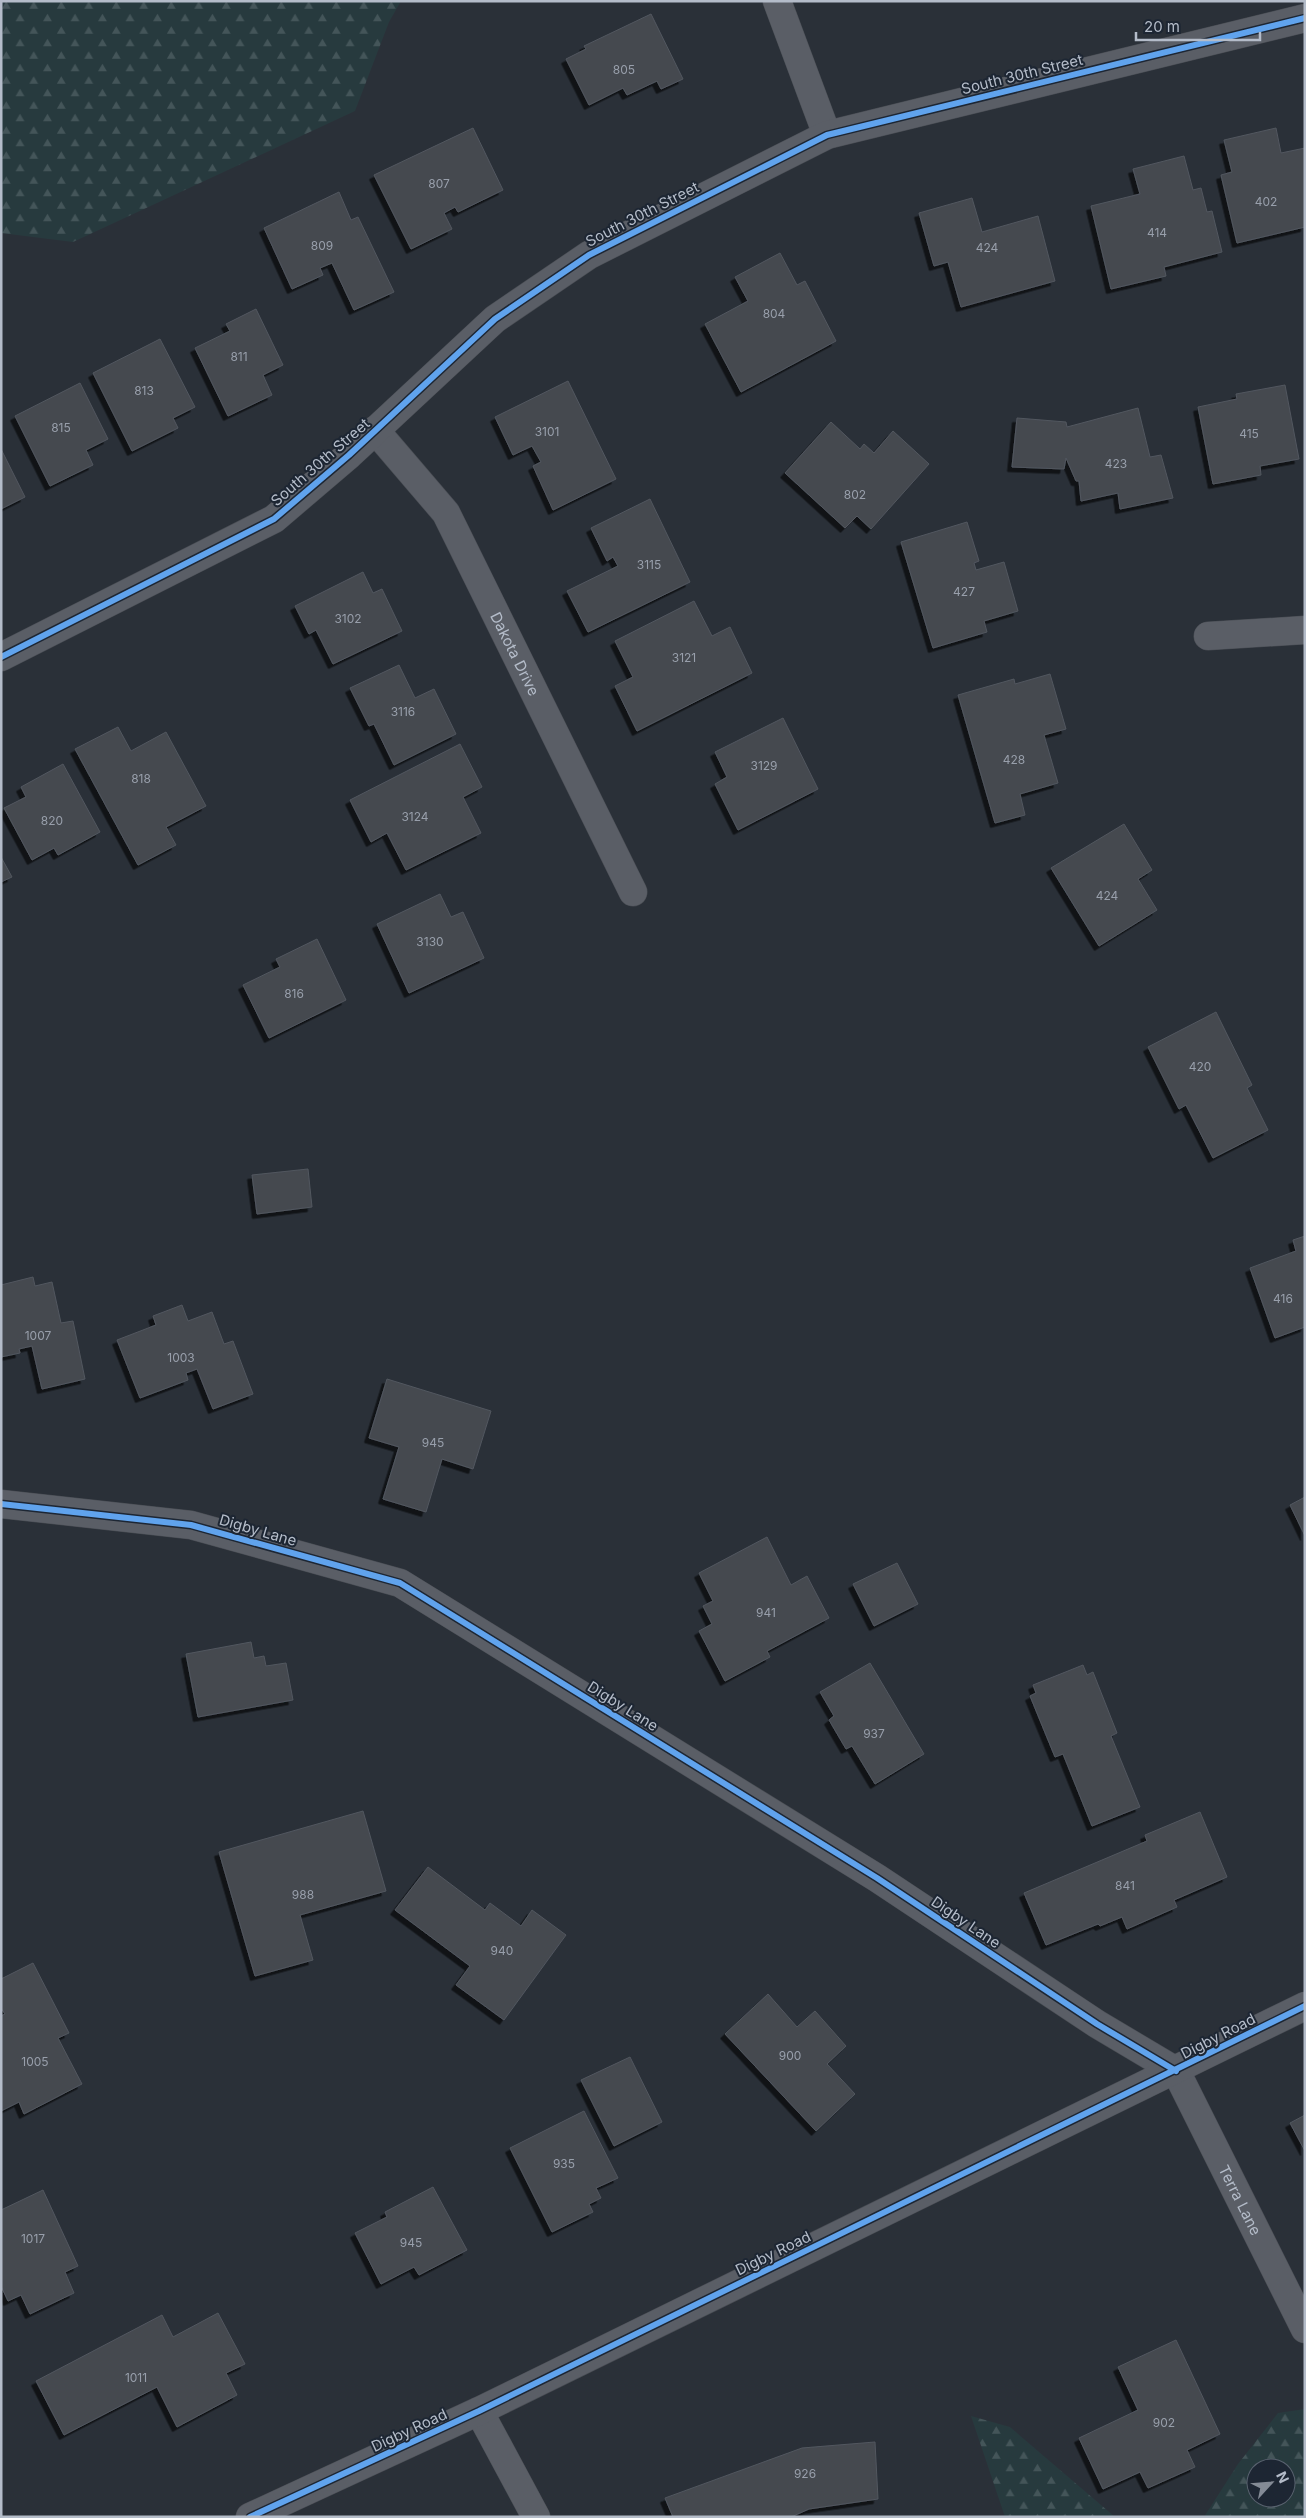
<svg xmlns="http://www.w3.org/2000/svg" width="1306" height="2518" font-family="Inter,sans-serif">
<defs>
<pattern id="forest-firs" width="22" height="20" patternUnits="userSpaceOnUse" patternTransform="scale(1.25)"><rect width="22" height="20" fill="#273a3e"/><path d="M5 1l3.5 6h-7zM16 11l3.5 6h-7z" fill="#445559"/></pattern>
<filter id="shadow"><feDropShadow dx="-4.5" dy="4.5" stdDeviation="0" flood-color="#0009"/></filter>
</defs>
<rect width="100%" height="100%" fill="#2a3038"/>
<!-- forest -->
<g fill="url(#forest-firs)" fill-rule="evenodd">
<polygon points="1,1 401,1 389,22 355,111 73,242 1,233"/>
<path d="M 1305,2409 L 1305,2517 L 1204,2517 L 1238,2464 L 1278,2413 ZM 1256,2468 L 1286,2468 L 1286,2498 L 1256,2498 Z"/>
<polygon points="971,2416 1010,2427 1115,2517 1005,2517"/>
</g>
<!-- building -->
<g fill="#444950" stroke="#52575f" filter="url(#shadow)">
<polygon points="651,14 683,79 661,89 657,81 627,95 623,88 589,105 566,59 586,49 584,46"/>
<polygon points="473,128 503,190 458,212 455,207 444,213 452,229 411,249 374,175"/>
<polygon points="1276,128 1281,153 1305,148 1305,227 1237,243 1221,175 1232,172 1224,140"/>
<polygon points="1184,156 1193,190 1201,188 1207,212 1212,211 1222,252 1164,267 1166,276 1111,289 1091,206 1140,194 1133,169"/>
<polygon points="339,192 351,220 358,217 394,292 354,310 332,263 320,268 323,275 292,289 264,228"/>
<polygon points="972,198 982,232 1038,216 1055,281 961,307 948,262 934,266 919,213"/>
<polygon points="780,253 797,285 805,281 836,341 741,392 705,324 748,301 735,277"/>
<polygon points="256,309 283,365 263,375 272,395 228,416 195,348 230,331 226,324"/>
<polygon points="160,339 195,407 173,418 178,428 132,451 93,373"/>
<polygon points="568,381 616,479 553,510 533,466 541,462 532,446 513,455 495,417"/>
<polygon points="80,383 108,439 86,450 93,465 50,486 15,416"/>
<polygon points="1285,385 1299,459 1260,466 1261,475 1213,484 1198,407 1237,399 1236,394"/>
<polygon points="1138,408 1150,457 1161,455 1173,498 1120,509 1118,493 1081,501 1079,481 1076,481 1066,458 1064,469 1012,467 1017,418 1066,422 1067,427"/>
<polygon points="831,422 860,449 864,444 874,453 893,431 929,464 871,529 857,516 845,528 785,473"/>
<polygon points="1,449 25,497 1,509"/>
<polygon points="650,499 690,582 588,632 567,591 618,566 613,557 607,561 591,528"/>
<polygon points="967,522 979,561 974,563 976,570 1004,562 1018,611 984,621 987,632 933,648 901,542"/>
<polygon points="363,572 373,593 382,589 402,631 333,664 316,630 309,634 295,606"/>
<polygon points="694,601 712,636 730,627 752,673 637,731 615,686 633,677 615,641"/>
<polygon points="399,665 415,698 434,689 456,734 394,765 374,724 369,726 350,688"/>
<polygon points="1050,674 1066,729 1044,735 1058,783 1020,794 1025,815 995,823 958,695 1014,679 1015,684"/>
<polygon points="783,718 818,789 738,830 715,784 727,777 715,752"/>
<polygon points="118,727 131,751 166,732 206,806 166,827 176,845 138,865 75,749"/>
<polygon points="460,744 482,787 463,797 481,833 406,870 387,833 371,842 350,800"/>
<polygon points="63,764 100,832 58,855 54,848 32,860 4,808 26,797 21,787"/>
<polygon points="1124,824 1152,870 1138,879 1157,910 1099,946 1051,868"/>
<polygon points="1,857 12,877 1,882"/>
<polygon points="440,894 451,917 463,912 484,958 409,993 377,924"/>
<polygon points="317,939 346,1000 269,1038 243,985 280,967 276,959"/>
<polygon points="1216,1012 1252,1085 1247,1088 1268,1130 1213,1158 1186,1105 1179,1109 1148,1047"/>
<polygon points="308,1169 312,1207 257,1214 252,1175"/>
<polygon points="1305,1236 1305,1327 1275,1338 1250,1268 1296,1251 1293,1240"/>
<polygon points="33,1277 35,1286 52,1282 61,1323 73,1321 85,1379 42,1389 32,1346 19,1349 20,1353 1,1357 1,1285"/>
<polygon points="182,1305 188,1321 212,1312 224,1344 233,1341 253,1394 213,1409 197,1369 186,1373 188,1380 140,1398 117,1340 156,1325 153,1316"/>
<polygon points="387,1379 491,1411 473,1469 442,1459 426,1512 383,1499 399,1447 369,1438"/>
<polygon points="1305,1497 1305,1536 1290,1505"/>
<polygon points="767,1537 791,1585 807,1576 829,1618 767,1651 770,1657 725,1681 699,1631 712,1624 703,1606 713,1601 699,1573"/>
<polygon points="897,1563 918,1604 874,1626 853,1584"/>
<polygon points="251,1642 254,1658 264,1656 266,1666 286,1663 293,1700 198,1717 186,1654"/>
<polygon points="870,1663 924,1754 875,1784 852,1746 846,1749 829,1720 834,1716 820,1692"/>
<polygon points="1083,1665 1087,1675 1093,1672 1117,1733 1111,1736 1140,1807 1092,1826 1063,1754 1055,1757 1030,1696 1036,1693 1033,1685"/>
<polygon points="363,1811 386,1891 300,1915 313,1960 255,1976 219,1852"/>
<polygon points="1200,1812 1227,1877 1174,1900 1177,1907 1127,1929 1122,1917 1100,1926 1098,1924 1046,1945 1024,1893 1147,1841 1145,1835"/>
<polygon points="428,1867 485,1910 490,1903 521,1926 532,1910 566,1935 504,2020 456,1985 470,1966 395,1910"/>
<polygon points="33,1963 69,2033 58,2038 82,2084 24,2114 19,2102 1,2111 1,2016 5,2014 1,2008 1,1979"/>
<polygon points="768,1994 797,2027 815,2011 846,2046 827,2064 855,2094 816,2131 725,2034"/>
<polygon points="630,2057 662,2122 614,2146 581,2080"/>
<polygon points="584,2111 618,2178 596,2188 601,2198 589,2204 593,2212 552,2232 510,2148"/>
<polygon points="1305,2115 1305,2151 1290,2123"/>
<polygon points="433,2187 467,2250 419,2275 414,2267 381,2284 355,2233 387,2217 385,2212"/>
<polygon points="43,2190 78,2266 65,2272 74,2293 30,2314 21,2295 8,2301 1,2286 1,2210"/>
<polygon points="218,2313 245,2364 226,2373 237,2395 177,2427 157,2387 64,2435 36,2381 162,2315 173,2337"/>
<polygon points="1176,2340 1220,2434 1187,2450 1195,2467 1148,2488 1140,2472 1103,2489 1079,2438 1138,2410 1118,2367"/>
<polygon points="875,2442 878,2499 809,2509 791,2517 673,2517 665,2498 802,2448"/>
</g>
<g fill="none" stroke-linecap="round" stroke-linejoin="round">
<defs>
<g id="minor">
<polyline points="777,1 827,135"/>
<path id="s1" d="M 375,430 L 446,513 L 633,892"/>
<polyline points="1208,636 1305,630"/>
<polyline points="1,657 274,519 349,455 495,319 589,255 827,135 1305,18"/>
<path id="s2" d="M 1,1504 L 191,1525 L 400,1583 L 877,1878 L 1097,2024 L 1176,2071 L 1305,2329"/>
<polyline points="479,2411 536,2517"/>
<polyline points="250,2517 479,2411 1305,2006"/>
</g>
</defs>
<!-- minor casing -->
<use href="#minor" stroke="#484c53" stroke-width="29"/>
<!-- minor -->
<use href="#minor" stroke="#5a5e66" stroke-width="28"/>
<defs>
<g id="cycleway">
<polyline points="1,657 274,519 349,455 495,319 589,255 827,135 1305,18"/>
<polyline points="1,1504 191,1525 400,1583 877,1878 1097,2024 1176,2071"/>
<polyline points="250,2517 479,2411 1305,2006"/>
</g>
</defs>
<!-- cycleway casing -->
<use href="#cycleway" stroke="#1d2633" stroke-width="9"/>
<!-- cycleway -->
<use href="#cycleway" stroke="#60a3ed" stroke-width="6"/>
</g>
<g text-anchor="middle" dominant-baseline="central" stroke-width="4" stroke-linejoin="round" paint-order="stroke">
<!-- number labels -->
<g font-size="12" fill="#989fab">
<text x="624" y="69">805</text>
<text x="439" y="183">807</text>
<text x="1266" y="201">402</text>
<text x="1157" y="232">414</text>
<text x="322" y="245">809</text>
<text x="987" y="247">424</text>
<text x="774" y="313">804</text>
<text x="239" y="356">811</text>
<text x="144" y="390">813</text>
<text x="61" y="427">815</text>
<text x="547" y="431">3101</text>
<text x="1249" y="433">415</text>
<text x="1116" y="463">423</text>
<text x="855" y="494">802</text>
<text x="649" y="564">3115</text>
<text x="964" y="591">427</text>
<text x="348" y="618">3102</text>
<text x="684" y="657">3121</text>
<text x="403" y="711">3116</text>
<text x="1014" y="759">428</text>
<text x="764" y="765">3129</text>
<text x="141" y="778">818</text>
<text x="415" y="816">3124</text>
<text x="52" y="820">820</text>
<text x="1107" y="895">424</text>
<text x="430" y="941">3130</text>
<text x="294" y="993">816</text>
<text x="1200" y="1066">420</text>
<text x="1283" y="1298">416</text>
<text x="38" y="1335">1007</text>
<text x="181" y="1357">1003</text>
<text x="433" y="1442">945</text>
<text x="766" y="1612">941</text>
<text x="874" y="1733">937</text>
<text x="1125" y="1885">841</text>
<text x="303" y="1894">988</text>
<text x="502" y="1950">940</text>
<text x="790" y="2055">900</text>
<text x="35" y="2061">1005</text>
<text x="564" y="2163">935</text>
<text x="33" y="2238">1017</text>
<text x="411" y="2242">945</text>
<text x="136" y="2377">1011</text>
<text x="1164" y="2422">902</text>
<text x="805" y="2473">926</text>
</g>
<!-- street labels -->
<g font-size="15" fill="#b4bcc9" stroke="#1d2633">
<text transform="translate(1022 74) rotate(-14)">South 30th Street</text>
<text transform="translate(642 214) rotate(-27)">South 30th Street</text>
<text transform="translate(320 462) rotate(-41)">South 30th Street</text>
<text stroke="none"><textPath href="#s1" startOffset="266">Dakota Drive</textPath></text>
<text transform="translate(258 1530) rotate(16)">Digby Lane</text>
<text transform="translate(623 1706) rotate(32)">Digby Lane</text>
<text transform="translate(966 1922) rotate(34)">Digby Lane</text>
<text transform="translate(1218 2036) rotate(-27)">Digby Road</text>
<text stroke="none"><textPath href="#s2" startOffset="1469">Terra Lane</textPath></text>
<text transform="translate(773 2253) rotate(-26)">Digby Road</text>
<text transform="translate(409 2430) rotate(-25)">Digby Road</text>
</g>
</g>
<!-- border -->
<rect width="1306" height="2518" fill="none" stroke="#b4bcc9" stroke-width="5"/>
<!-- north arrow -->
<g transform="translate(1271 2483) rotate(64)"><circle r="24" fill="#1d2633" stroke="#59626f"/>
<path d="M0-4L9 19L0 12L-9 19Z" fill="#848b96"/>
<text y="-8" font-size="14" font-weight="bold" text-anchor="middle" fill="#b4bcc9">N</text>
</g>
<!-- scale -->
<path d="M1136 32v8h124v-8" fill="none" stroke="#b4bcc9" stroke-width="2.5"/>
<text x="1144" y="32" font-size="15" fill="#b4bcc9" stroke="#1d2633" stroke-width="4" paint-order="stroke">20 m</text>
</svg>
